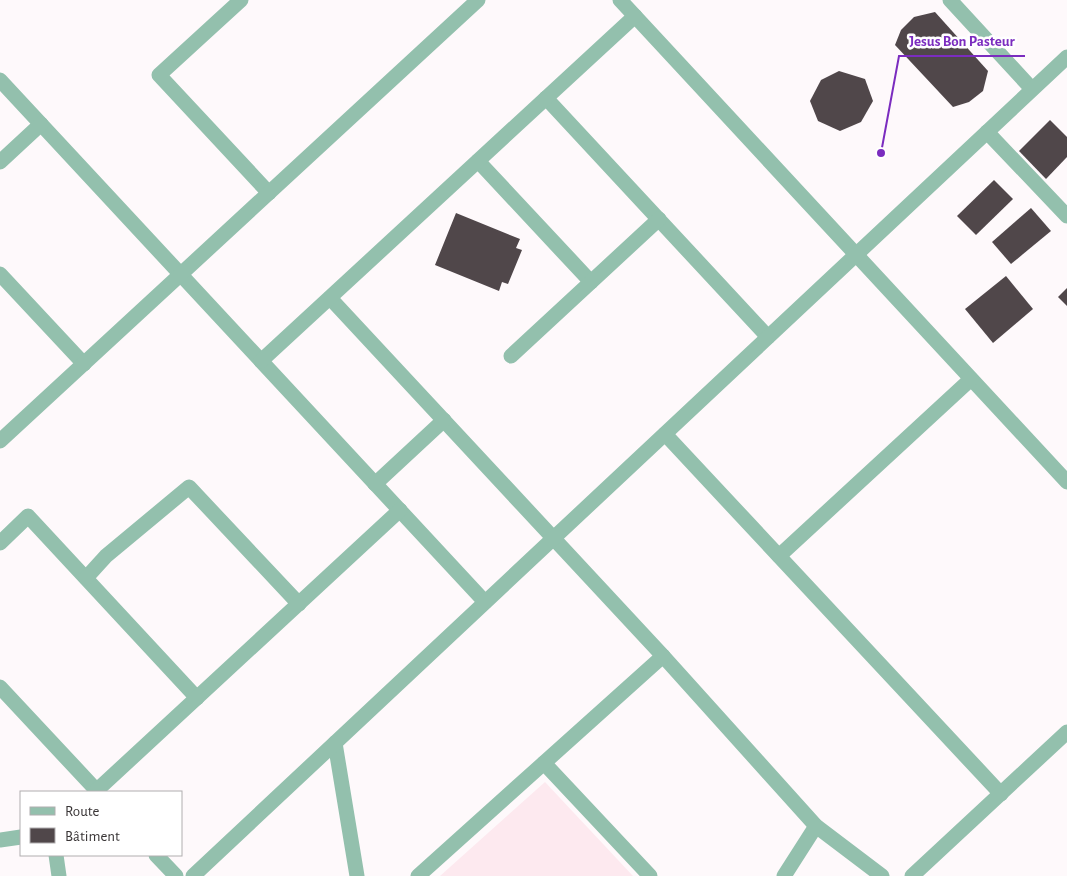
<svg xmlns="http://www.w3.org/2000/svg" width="1067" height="876" font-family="'Alegreya Sans',sans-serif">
<rect width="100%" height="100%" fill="#fef9fb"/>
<!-- built -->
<polygon fill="#fde9ef" points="545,782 633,876 440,876"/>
<!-- building -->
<g fill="#50474a">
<polygon points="935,12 988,71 983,91 969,102 953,107 895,45 901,30 914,17"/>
<polygon points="839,71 865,79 873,101 861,122 840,131 818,121 810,101 821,80"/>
<polygon points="1050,120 1067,137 1067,157 1046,179 1019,151"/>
<polygon points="994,180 1013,199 976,235 957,216"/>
<polygon points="1031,208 1051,231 1011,264 992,242"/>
<polygon points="456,213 520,239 516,248 522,250 508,284 502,282 499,291 435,265"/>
<polygon points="1006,276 1033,309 993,343 965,309"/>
<polygon points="1067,288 1067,306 1058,297"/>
</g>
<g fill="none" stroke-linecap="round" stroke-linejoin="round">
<!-- minor -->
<g stroke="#93c0ad" stroke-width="15">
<polyline points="241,0 159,75 269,193"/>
<polyline points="620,0 1067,482"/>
<polyline points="950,0 1032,89"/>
<polyline points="0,80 485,602"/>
<polyline points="546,98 768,337"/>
<polyline points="987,132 1067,216"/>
<polyline points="478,161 591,282"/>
<polyline points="0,162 41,124"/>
<polyline points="0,274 84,364"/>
<polyline points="330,298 663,656 816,826 882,876"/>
<polyline points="511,356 659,219"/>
<polyline points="261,361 635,16"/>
<polyline points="665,434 1001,794"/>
<polyline points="0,441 478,0"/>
<polyline points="375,484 444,420"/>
<polyline points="0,543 28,516 197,698"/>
<polyline points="779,556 971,379"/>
<polyline points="86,578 106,556 189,487 299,604"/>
<polyline points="0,687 98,792"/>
<polyline points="335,743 357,876"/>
<polyline points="544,763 650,876"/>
<polyline points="95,792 400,510"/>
<polyline points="0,840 21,837"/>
<polyline points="56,855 59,876"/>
<polyline points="156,855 176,876"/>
<polyline points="193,876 1067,57"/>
<polyline points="418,876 663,656"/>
<polyline points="784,876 816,826"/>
<polyline points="912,876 1067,732"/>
</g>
</g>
<!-- callouts -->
<path fill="none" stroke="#7b2cbf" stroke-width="2" d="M881 153L899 56H1025"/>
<circle fill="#7b2cbf" stroke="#fff" stroke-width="2" cx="881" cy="153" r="5"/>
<g font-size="15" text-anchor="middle" font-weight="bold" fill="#7b2cbf" stroke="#fff" stroke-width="5" stroke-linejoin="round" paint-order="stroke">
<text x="962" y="46">Jesus Bon Pasteur</text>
</g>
<!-- legend -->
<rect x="20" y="791" width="162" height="65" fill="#ffffff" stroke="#b0aeaf"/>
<rect x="30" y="807" width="25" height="8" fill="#93c0ad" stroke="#b0aeaf"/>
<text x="65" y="816" font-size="15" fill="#393536">Route</text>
<rect x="30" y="828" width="25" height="15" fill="#50474a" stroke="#b0aeaf"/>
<text x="65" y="841" font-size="15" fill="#393536">Bâtiment</text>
</svg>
